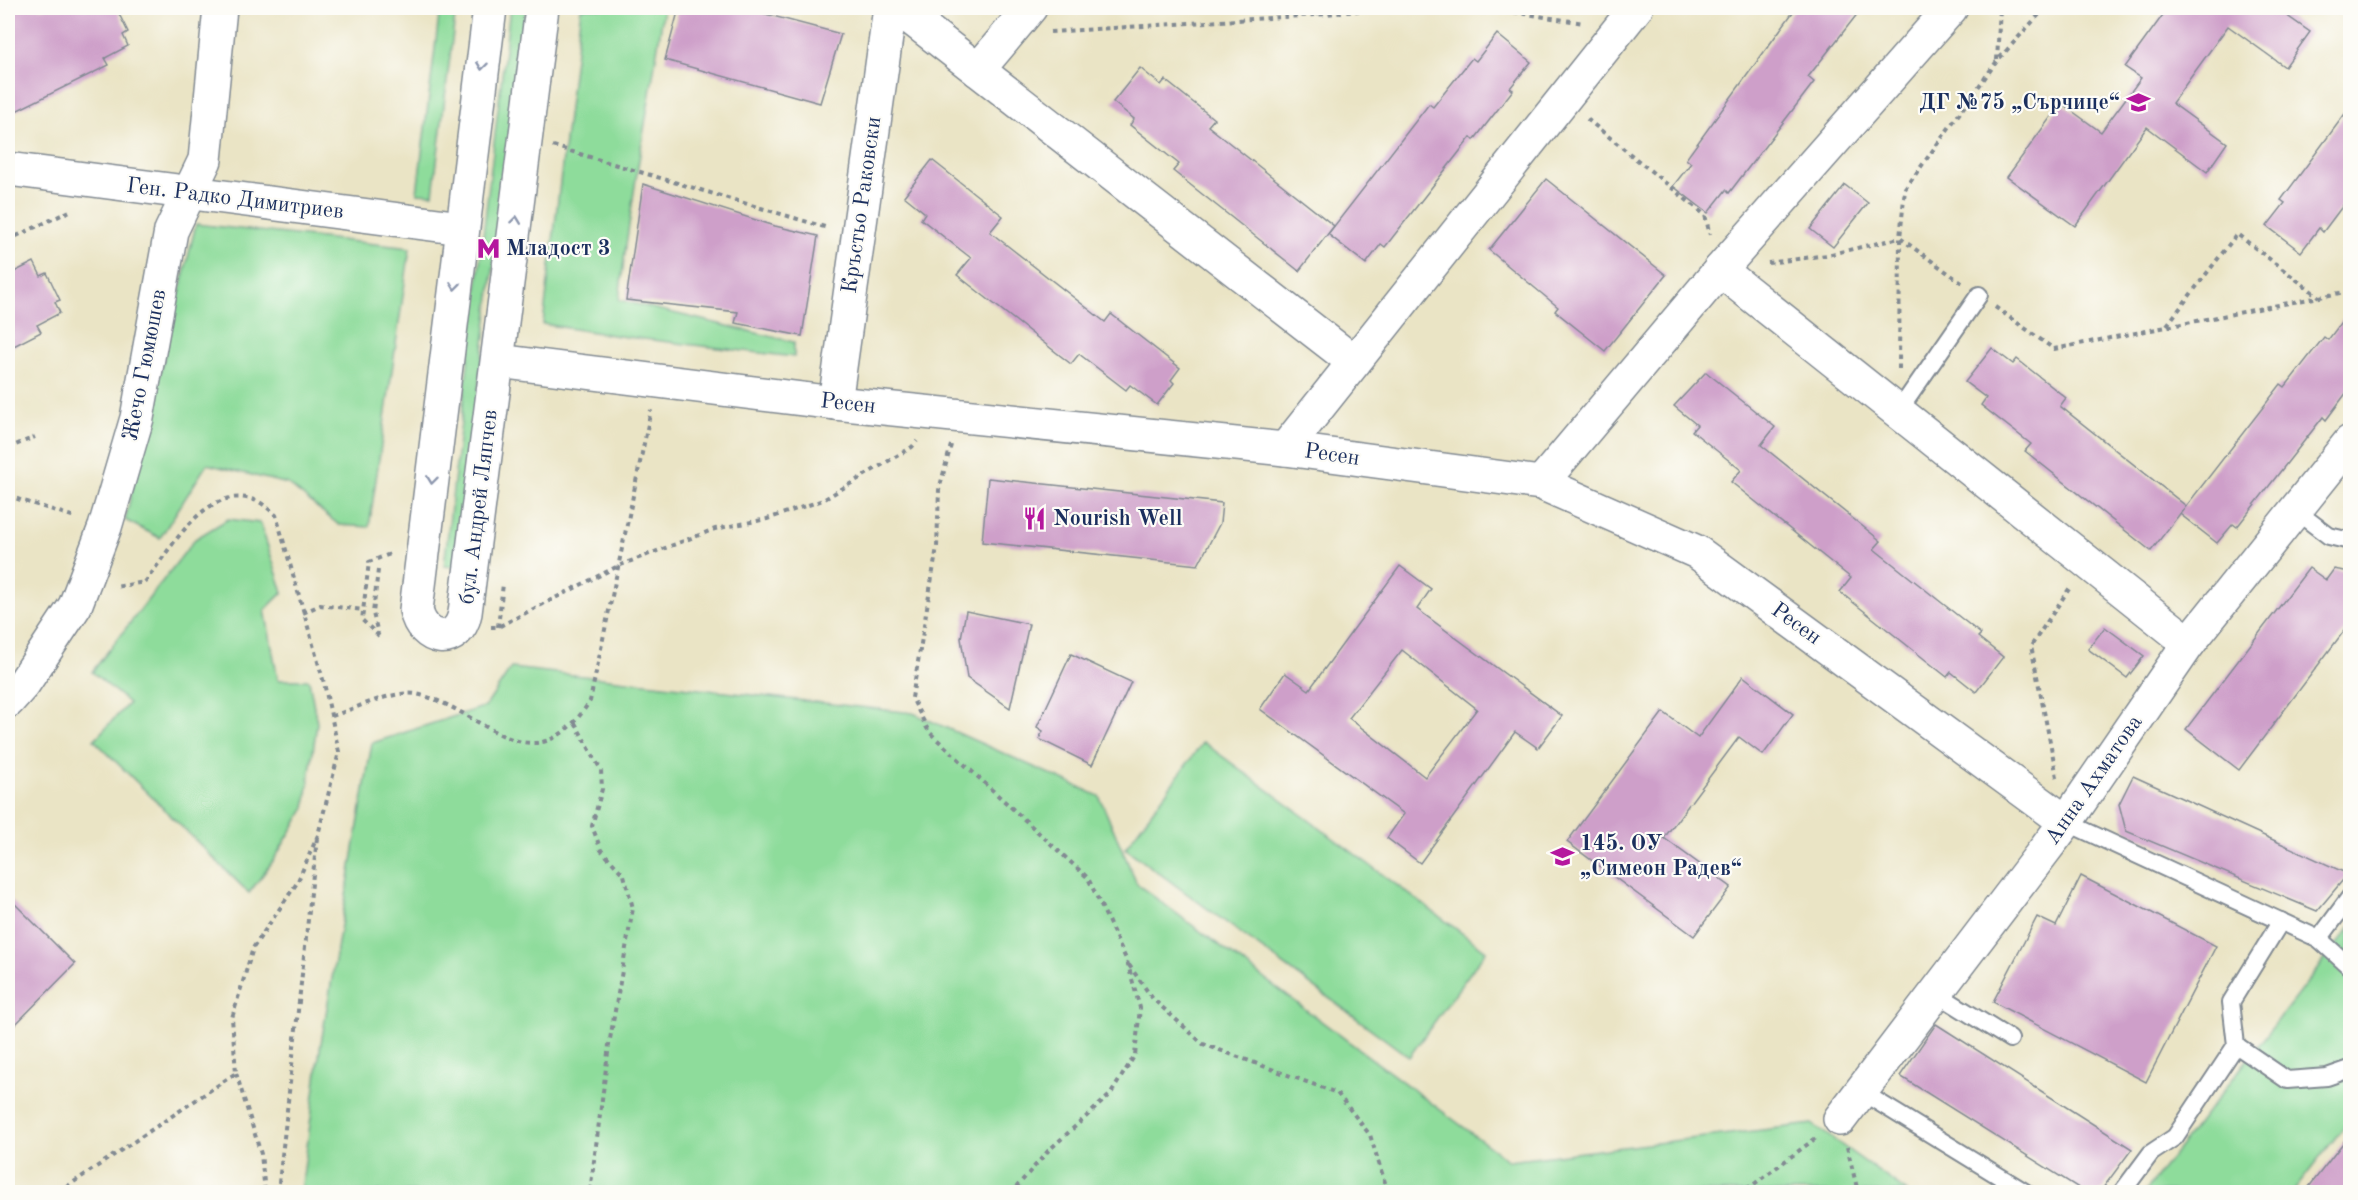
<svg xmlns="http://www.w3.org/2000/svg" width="2358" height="1200" font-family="'Old Standard TT',serif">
<rect width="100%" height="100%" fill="#fdfcf7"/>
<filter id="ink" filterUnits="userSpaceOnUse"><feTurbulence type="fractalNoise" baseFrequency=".0167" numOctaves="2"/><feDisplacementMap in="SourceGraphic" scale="12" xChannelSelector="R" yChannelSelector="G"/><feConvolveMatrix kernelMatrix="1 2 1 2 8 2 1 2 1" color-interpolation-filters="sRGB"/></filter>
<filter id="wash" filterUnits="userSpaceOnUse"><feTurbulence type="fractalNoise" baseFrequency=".008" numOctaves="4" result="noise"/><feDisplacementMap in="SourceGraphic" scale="24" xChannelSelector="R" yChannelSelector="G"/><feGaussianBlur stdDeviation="1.35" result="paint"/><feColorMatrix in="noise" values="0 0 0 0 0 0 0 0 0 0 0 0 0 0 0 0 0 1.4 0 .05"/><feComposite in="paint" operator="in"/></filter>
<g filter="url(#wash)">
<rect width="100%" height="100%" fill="#eae4c5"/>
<!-- green -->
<g fill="#8edc9b" stroke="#54867c" stroke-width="1.5">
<polygon points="440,8 456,8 433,194 417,193"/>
<polygon points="510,8 526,8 456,567 444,566"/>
<path d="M 581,8 L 664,8 C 649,105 630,202 619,300 L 794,342 L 794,357 L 619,336 L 543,324 Z"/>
<polygon points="196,224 410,248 369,527 339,525 288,484 207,464 160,538 125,520"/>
<polygon points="228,519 260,523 283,592 265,610 278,680 309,680 317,723 305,808 273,861 249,893 94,740 129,703 92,672 195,539"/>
<polygon points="511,668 913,713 1099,796 1137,884 1509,1161 1812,1124 1907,1192 301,1192 320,1049 372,743 486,706"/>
<polygon points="1203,742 1486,951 1409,1057 1125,848"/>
<polygon points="2350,927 2350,1119 2293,1192 2145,1192"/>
</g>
<g id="blocks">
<!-- building -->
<g fill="#ce9fc9" fill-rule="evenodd">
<polygon points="21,8 116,8 128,32 123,35 128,46 105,58 109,65 14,112 8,97 8,14"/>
<polygon points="679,8 743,8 841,34 820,103 665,60"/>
<polygon points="1796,8 1862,8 1808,77 1814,82 1729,193 1726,190 1708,213 1673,186 1691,163 1686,159"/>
<polygon points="2168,8 2276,8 2310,32 2285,67 2228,26 2172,103 2227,143 2207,172 2147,127 2075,226 2007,177 2061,103 2101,132 2141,78 2125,67"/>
<polygon points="1497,34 1531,62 1510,88 1513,90 1474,140 1471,137 1385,247 1381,244 1366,264 1328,234 1429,104 1433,107 1472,58 1476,61"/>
<polygon points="1140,68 1161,85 1165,80 1214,119 1208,126 1334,226 1299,271 1173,171 1179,164 1130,125 1134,119 1113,102"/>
<polygon points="2350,107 2350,196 2323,232 2319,228 2301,252 2267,226 2285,203 2281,200"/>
<polygon points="932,160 1003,216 990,232 1105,322 1111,314 1180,368 1171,380 1174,383 1157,405 1130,385 1126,390 1079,354 1071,364 957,275 971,258 921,219 925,213 904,196"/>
<polygon points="1546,179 1666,275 1605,351 1555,311 1558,307 1489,250"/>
<polygon points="643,184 775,226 818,236 802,336 735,323 738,312 626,300"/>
<polygon points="1845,185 1868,203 1833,247 1810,229"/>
<polygon points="34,262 41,276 47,273 60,300 55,302 60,313 37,325 41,332 8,349 8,275"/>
<polygon points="2350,311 2350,388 2326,420 2323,417 2237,527 2233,524 2217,543 2180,514 2281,384 2285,387 2324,337 2328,340"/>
<polygon points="1992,348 2013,364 2017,359 2066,398 2060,406 2186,506 2151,551 2025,451 2031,444 1981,405 1986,398 1965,382"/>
<polygon points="1706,372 1775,427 1761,445 1881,541 1874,549 1981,634 1978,637 2003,657 1976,692 1951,672 1947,677 1840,592 1851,578 1731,482 1741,470 1692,431 1697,425 1674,406"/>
<polygon points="988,478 1222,503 1220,523 1198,565 982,542"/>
<path d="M 1400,566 L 1431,589 L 1417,609 L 1562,716 L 1538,748 L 1515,732 L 1420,863 L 1387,838 L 1404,814 L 1260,709 L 1285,673 L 1309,690 ZM 1402,650 L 1477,709 L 1425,777 L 1349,718 Z"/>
<polygon points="2309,568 2326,580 2334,569 2350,572 2350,623 2239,770 2186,729"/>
<polygon points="966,611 1029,624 1010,708 967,678 961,638"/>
<polygon points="2105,627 2144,656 2127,678 2088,649"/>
<polygon points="1071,654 1131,682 1092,765 1039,739 1043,731 1037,727"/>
<polygon points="1743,676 1793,714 1763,755 1739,737 1664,838 1731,887 1694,936 1567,842 1663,712 1698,738"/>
<polygon points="2133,776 2348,874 2317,911 2126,831 2119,804"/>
<polygon points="2081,876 2216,946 2146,1082 1993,1002 2037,917 2056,926"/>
<polygon points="8,897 75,964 8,1032"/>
<polygon points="1936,1024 2132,1149 2100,1192 2085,1192 1900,1076"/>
<polygon points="2350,1134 2350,1192 2305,1192"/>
</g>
</g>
</g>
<g filter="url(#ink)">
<use href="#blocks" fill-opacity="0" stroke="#828a92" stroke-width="1.5"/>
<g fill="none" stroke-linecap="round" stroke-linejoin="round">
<defs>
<g id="service">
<polyline points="1898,412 1979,295"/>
<polyline points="2296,511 2329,536 2350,541"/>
<polyline points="2066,822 2319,939 2350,967"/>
<polyline points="2319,939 2350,897"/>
<polyline points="1936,993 2010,1039"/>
<polyline points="2236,1045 2287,1080 2327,1077 2350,1069"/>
<polyline points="1862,1092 2025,1192"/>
<polyline points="2122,1192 2151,1153 2175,1137 2236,1045 2231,1002 2281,921"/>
</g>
<g id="minor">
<polyline points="898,8 1354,362"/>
<polyline points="978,70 1030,8"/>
<polyline points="8,169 462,228"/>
<polyline points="1720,270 2189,643"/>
<polyline points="835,403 890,8"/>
<polyline points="1285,449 1636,8"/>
<polyline points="1541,483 1720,270 1951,8"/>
<polyline points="8,701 24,683 75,606 105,527 137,418 171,231 205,160 220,8"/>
<polyline points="1840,1119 2066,822"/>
</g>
<polyline id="tertiary" points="498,361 835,403 1285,449 1541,483 1697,552 2066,822 2189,643 2350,442"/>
<path id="secondary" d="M 490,8 L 416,610 C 422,641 458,648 465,613 L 542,8"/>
</defs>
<!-- service casing -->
<use href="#service" stroke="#828a92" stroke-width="20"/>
<!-- minor casing -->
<use href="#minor" stroke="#828a92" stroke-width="36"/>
<!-- tertiary casing -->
<use href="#tertiary" stroke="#828a92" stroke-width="36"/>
<!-- secondary casing -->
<use href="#secondary" stroke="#828a92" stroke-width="36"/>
<!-- path -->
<g stroke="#828a92" stroke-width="4" stroke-dasharray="4.5 4.5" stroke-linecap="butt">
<polyline points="1487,8 1584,23"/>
<polyline points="8,9 11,8"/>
<polyline points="1316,15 1321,8"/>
<polyline points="1050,32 1315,15 1391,8"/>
<polyline points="1997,60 2000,8"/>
<polyline points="1587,119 1705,215 1710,235"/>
<polyline points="553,146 828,228"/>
<polyline points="8,240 72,210"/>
<polyline points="1768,263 1827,255 1900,238 1962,283"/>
<polyline points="1995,307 2054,349 2350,291"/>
<polyline points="2167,325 2237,234 2319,297"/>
<polyline points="1899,369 1900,238 1905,189 1997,61 2045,8"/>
<polyline points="951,445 939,490 937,547 912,698 929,732 1088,878 1127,961 1140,1008 1135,1055 1110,1095 1048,1151 1012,1192"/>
<polyline points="8,448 35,437"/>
<polyline points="8,496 75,517"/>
<polyline points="378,570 373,613 378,634"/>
<polyline points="303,613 320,605 363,610"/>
<polyline points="491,627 498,627 618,566 715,529 767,519 823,500 912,447 917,441"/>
<polyline points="498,627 503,584"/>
<polyline points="379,636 362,620 369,562 390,554"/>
<path d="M 332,716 C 354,709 393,690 416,694 C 483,707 531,793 590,701 L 651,410"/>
<polyline points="575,723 601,770 602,789 592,826 601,850 624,875 633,908 609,1045 590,1192"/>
<polyline points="2057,777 2031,646 2071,586"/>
<polyline points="1129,965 1153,999 1203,1044 1337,1093 1370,1135 1388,1192"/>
<polyline points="236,1073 261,1154 265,1192"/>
<polyline points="1847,1147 1858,1192"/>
<path d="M 59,1192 L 236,1073 L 232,1018 L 253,948 L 297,883 L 318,835 L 339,752 L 324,683 L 276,515 C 271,511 264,504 257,501 C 206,481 171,549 145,582 L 115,587"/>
<polyline points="278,1192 317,838"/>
<polyline points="1738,1192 1753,1185 1816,1138"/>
</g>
<!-- service -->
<use href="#service" stroke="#fff" stroke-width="16"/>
<!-- minor -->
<use href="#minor" stroke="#fff" stroke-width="33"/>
<!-- tertiary -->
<use href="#tertiary" stroke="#fff" stroke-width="33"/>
<!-- secondary -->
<use href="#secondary" stroke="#fff" stroke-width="33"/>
</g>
<!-- one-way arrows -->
<defs><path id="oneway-chevron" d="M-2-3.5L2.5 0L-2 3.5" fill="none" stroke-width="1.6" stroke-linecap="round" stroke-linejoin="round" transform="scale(1.5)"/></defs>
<g stroke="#8d97ae">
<use href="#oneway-chevron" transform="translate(482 66) rotate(97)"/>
<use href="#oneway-chevron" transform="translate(516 220) rotate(-83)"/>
<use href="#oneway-chevron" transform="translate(455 286) rotate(97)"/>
<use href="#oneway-chevron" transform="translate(432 480) rotate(97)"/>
</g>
</g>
<!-- icons -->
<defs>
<symbol id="school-bare" viewBox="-9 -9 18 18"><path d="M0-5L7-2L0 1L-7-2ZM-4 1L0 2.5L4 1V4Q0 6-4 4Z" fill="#b5179e" stroke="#fdfcf7" stroke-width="2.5" paint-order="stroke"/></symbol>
<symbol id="metro-bare" viewBox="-9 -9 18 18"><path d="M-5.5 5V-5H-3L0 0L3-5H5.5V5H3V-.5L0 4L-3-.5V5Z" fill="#b5179e" stroke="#fdfcf7" stroke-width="2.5" paint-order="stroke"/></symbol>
<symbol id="restaurant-bare" viewBox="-9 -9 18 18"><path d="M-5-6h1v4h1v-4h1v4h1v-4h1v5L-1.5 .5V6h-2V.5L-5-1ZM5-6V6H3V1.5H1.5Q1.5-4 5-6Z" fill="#b5179e" stroke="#fdfcf7" stroke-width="2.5" paint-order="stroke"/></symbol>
</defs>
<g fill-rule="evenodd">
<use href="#school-bare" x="2122" y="86" width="33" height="33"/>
<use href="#metro-bare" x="472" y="232" width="33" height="33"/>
<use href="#restaurant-bare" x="1018" y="502" width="33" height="33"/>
<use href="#school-bare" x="1546" y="840" width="33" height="33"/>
</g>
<g text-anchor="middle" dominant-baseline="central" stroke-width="4.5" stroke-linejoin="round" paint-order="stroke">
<!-- poi labels -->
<g font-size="22" font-weight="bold" fill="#1b2f5e" stroke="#fdfcf7" text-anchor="start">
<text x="2120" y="103" text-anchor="end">ДГ №75 „Сърчице“</text>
<text x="506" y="249">Младост 3</text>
<text x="1053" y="519">Nourish Well</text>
<text x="1580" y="844">145. ОУ<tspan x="1580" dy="25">„Симеон Радев“</tspan></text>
</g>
<!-- street labels -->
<g font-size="22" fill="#1b2f5e" stroke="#fdfcf7">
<text transform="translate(235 199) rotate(7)">Ген. Радко Димитриев</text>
<text transform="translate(862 205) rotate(-82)">Кръстьо Раковски</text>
<text transform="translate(145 365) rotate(-79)">Жечо Гюмюшев</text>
<text transform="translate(848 404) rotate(6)">Ресен</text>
<text transform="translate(1332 455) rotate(8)">Ресен</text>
<text transform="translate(479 507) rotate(-83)">бул. Андрей Ляпчев</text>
<text transform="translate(1796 624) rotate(36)">Ресен</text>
<text transform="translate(2094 780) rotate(-55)">Анна Ахматова</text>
</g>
</g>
<!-- margin -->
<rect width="2358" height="1200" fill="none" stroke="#fdfcf7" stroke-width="30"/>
</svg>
